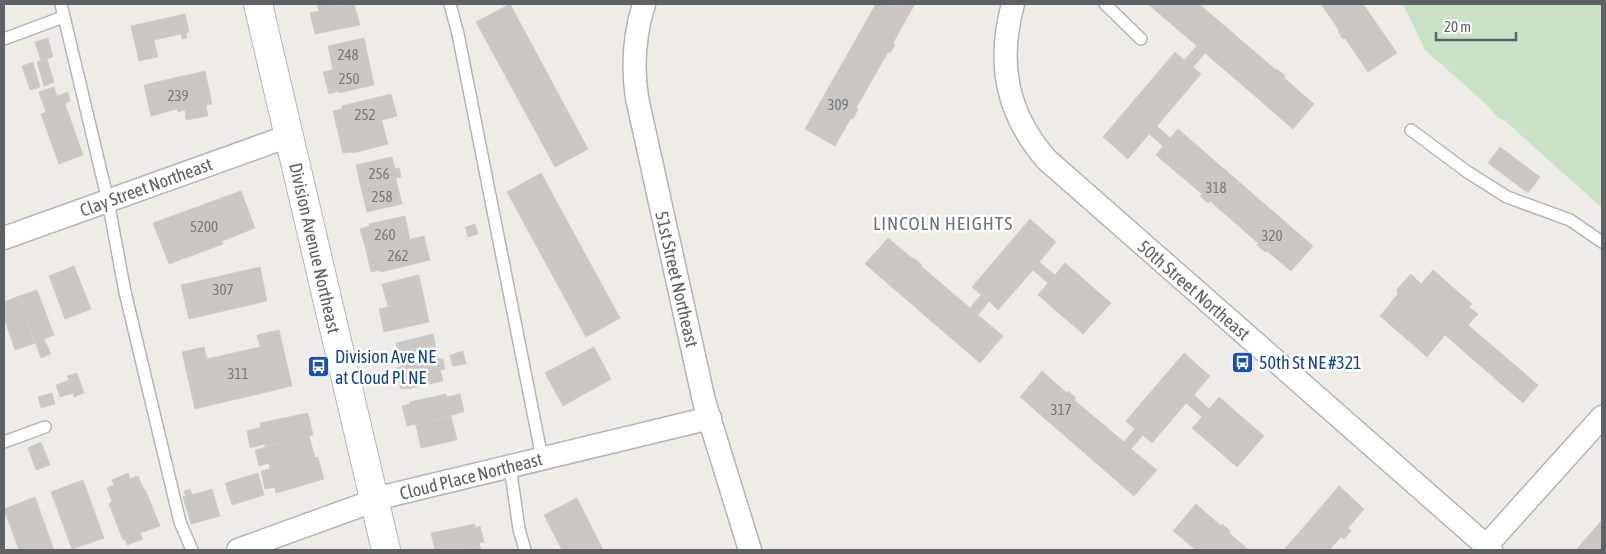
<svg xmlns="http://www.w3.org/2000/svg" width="1606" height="554" font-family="'Asap Condensed',sans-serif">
<rect width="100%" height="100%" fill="#efece7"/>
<!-- green -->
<polygon fill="#cae3c7" points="1403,4 1602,4 1602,208 1504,120 1498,118 1486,104 1425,50"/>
<!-- building -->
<g fill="#cac7c4" stroke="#d3cdc6">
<polygon points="317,4 350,4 319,11"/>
<polygon points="350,4 354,4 360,25 315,34 310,13"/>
<polygon points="510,4 588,149 555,167 476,22"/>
<polygon points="876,4 890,4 909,14 893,43 895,45 890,53 888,52 856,108 858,109 853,119 851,118 835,146 805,129"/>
<polygon points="890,4 915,4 909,14"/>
<polygon points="1148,4 1199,4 1276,70 1277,69 1285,76 1284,78 1314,104 1293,129 1205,53 1193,67 1201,74 1157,126 1170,138 1178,129 1313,246 1291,271 1267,251 1265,252 1257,245 1258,243 1210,201 1208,203 1200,196 1202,194 1156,155 1163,146 1149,134 1128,159 1103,137 1175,52 1184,60 1197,46"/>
<polygon points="1321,4 1363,4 1397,53 1368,72 1345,38 1343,39 1342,38 1338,31 1339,30"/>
<polygon points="185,14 189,32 186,33 187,38 182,39 181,34 154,40 158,57 139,61 131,26"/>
<polygon points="48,38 53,57 41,61 35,42"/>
<polygon points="364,38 369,62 333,70 328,46"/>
<polygon points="47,59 54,82 44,86 37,62"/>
<polygon points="33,62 40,87 30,90 22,66"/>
<polygon points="369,62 374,85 339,93 339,91 329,94 323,72"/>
<polygon points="205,71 212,104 206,105 208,116 186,120 185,110 178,112 177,109 151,116 144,85"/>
<polygon points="54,87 57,96 68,92 70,101 65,104 83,155 59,164 41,114 46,112 39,92"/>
<polygon points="391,94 397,116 382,120 382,122 338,132 333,111 342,109 342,106"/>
<polygon points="382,122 388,144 353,153 352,152 343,153 338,132"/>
<polygon points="1500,147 1540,177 1528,193 1488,163"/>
<polygon points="392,157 395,169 399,168 401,177 396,178 396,180 361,188 356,165"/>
<polygon points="541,173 620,318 586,337 507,192"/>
<polygon points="396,180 402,204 367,212 361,188"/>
<polygon points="241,191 255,228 222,241 223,244 169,264 153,223"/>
<polygon points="405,216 410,240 366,250 360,229 370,226 369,224"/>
<polygon points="1030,219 1056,242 1039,262 1055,275 1065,263 1111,303 1083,334 1038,295 1048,283 1033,270 998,310 989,301 978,315 1003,336 980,363 865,264 888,238 913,259 914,258 922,265 921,266 970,308 981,295 972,287"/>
<polygon points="475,224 478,234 468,237 465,227"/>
<polygon points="424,236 430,260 381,272 380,270 371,272 366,250"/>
<polygon points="74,266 91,309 65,319 49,276"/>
<polygon points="260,267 267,301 189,319 181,285"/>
<polygon points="1433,270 1472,304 1469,307 1478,314 1468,325 1538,385 1523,403 1445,335 1427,357 1380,316 1398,294 1397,289 1411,274 1421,284"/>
<polygon points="419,275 424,298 388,307 382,284"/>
<polygon points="37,290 54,335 44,339 51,354 41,358 19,296"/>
<polygon points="19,296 35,343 15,350 4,318 4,302"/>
<polygon points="424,298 429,322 384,332 379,309"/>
<polygon points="279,330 292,386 195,409 182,352 204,347 207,359 260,347 257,335"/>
<polygon points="433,334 438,358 401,367 396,343"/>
<polygon points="594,347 611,379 563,406 545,373"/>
<polygon points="463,351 466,364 453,366 450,355"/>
<polygon points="1184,353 1210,376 1194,395 1209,409 1219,397 1264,436 1237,467 1192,428 1202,417 1186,403 1152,443 1143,435 1131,449 1157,470 1134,496 1020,397 1042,371 1067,393 1068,391 1076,398 1074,400 1124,442 1135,429 1126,421"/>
<polygon points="438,358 439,359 443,359 445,369 440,370 443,381 407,389 407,388 401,389 396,368"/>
<polygon points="77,373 84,393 74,397 73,393 60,397 56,385 69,380 67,376"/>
<polygon points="52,393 55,404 41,408 38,397"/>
<polygon points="446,394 447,397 460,394 464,412 416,425 415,424 407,426 402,406 410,404 410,402"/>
<polygon points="308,413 313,435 265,447 265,444 250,448 247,431 261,427 260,423"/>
<polygon points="451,416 457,440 421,448 416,425"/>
<polygon points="309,436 315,458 270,469 269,463 259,466 255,450"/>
<polygon points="41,442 50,465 36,470 28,448"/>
<polygon points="318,457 324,479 276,493 275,487 265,489 261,471"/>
<polygon points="128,473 130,479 138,476 144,490 145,489 160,526 140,533 143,539 127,545 125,539 123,540 109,504 112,501 107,488 114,485 112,480"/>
<polygon points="258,473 264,495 232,505 225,483"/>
<polygon points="83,480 104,538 72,549 51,492"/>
<polygon points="1339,486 1364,509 1348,528 1351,531 1344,539 1341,537 1329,550 1284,550"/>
<polygon points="190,489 192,495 212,489 220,516 191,524 183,497 186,496 184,491"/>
<polygon points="35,497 54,550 19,550 4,509"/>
<polygon points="577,498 603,550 562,550 544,515"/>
<polygon points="1196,504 1221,526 1222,524 1230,531 1229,533 1249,550 1196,550 1173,531"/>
<polygon points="1602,520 1602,550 1576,550"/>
<polygon points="475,524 475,528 480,526 484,542 479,543 480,546 461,550 435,550 431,533"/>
<polygon points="480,546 481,550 461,550"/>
</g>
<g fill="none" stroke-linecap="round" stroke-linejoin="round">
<defs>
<g id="lane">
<polyline points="61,4 108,201 125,292 180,522 192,550"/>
<polyline points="450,4 458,34 542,458"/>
<polyline points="1105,4 1141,39"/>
<polyline points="4,39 63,17"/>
<polyline points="1411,130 1466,171 1507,197 1570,220 1602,242"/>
<polyline points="4,442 45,427"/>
<polyline points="510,466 519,529 525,550"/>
</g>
<g id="street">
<path d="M 644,4 C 634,36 632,65 637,98 L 704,401 L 750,550"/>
<path d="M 1013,4 C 997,63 1006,113 1047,160 L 1491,550"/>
<polyline points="4,238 289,136"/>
<polyline points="1486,546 1602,417"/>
<polyline points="238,550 387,496 710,418"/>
</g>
<polyline id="secondary" points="258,4 386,550"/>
</defs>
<!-- lane casing -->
<use href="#lane" stroke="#b2b4b7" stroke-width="14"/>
<!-- street casing -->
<use href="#street" stroke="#b2b4b7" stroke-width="25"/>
<!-- secondary casing -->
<use href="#secondary" stroke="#b3b6ba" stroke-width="30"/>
<!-- lane -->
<use href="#lane" stroke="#fff" stroke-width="11"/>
<!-- street -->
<use href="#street" stroke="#fff" stroke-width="22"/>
<!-- secondary -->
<use href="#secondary" stroke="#fff" stroke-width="28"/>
</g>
<!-- icons -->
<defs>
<symbol id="bus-square" viewBox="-11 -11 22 22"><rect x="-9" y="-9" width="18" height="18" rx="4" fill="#1a4fb4" stroke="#fff"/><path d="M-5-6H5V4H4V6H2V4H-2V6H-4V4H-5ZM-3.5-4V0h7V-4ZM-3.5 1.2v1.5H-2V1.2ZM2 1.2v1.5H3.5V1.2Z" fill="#fff"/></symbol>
</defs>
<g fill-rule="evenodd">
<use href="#bus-square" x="1230" y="350" width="25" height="25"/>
<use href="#bus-square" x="306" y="354" width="25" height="25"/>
</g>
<g text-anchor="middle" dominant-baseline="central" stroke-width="5" stroke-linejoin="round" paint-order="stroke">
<!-- number labels -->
<g font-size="15" fill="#797b7d">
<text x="348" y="54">248</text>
<text x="349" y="78">250</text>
<text x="178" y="95">239</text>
<text x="838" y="104">309</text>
<text x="365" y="114">252</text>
<text x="379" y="173">256</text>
<text x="1216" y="187">318</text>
<text x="382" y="196">258</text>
<text x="204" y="226">5200</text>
<text x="385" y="234">260</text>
<text x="1272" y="235">320</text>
<text x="398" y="255">262</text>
<text x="223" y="289">307</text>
<text x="238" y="373">311</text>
<text x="1061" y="409">317</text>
</g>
<!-- street labels -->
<g font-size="18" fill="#5e6265" stroke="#fff">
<text transform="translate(146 187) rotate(-20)">Clay Street Northeast</text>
<text transform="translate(315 248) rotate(77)">Division Avenue Northeast</text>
<text transform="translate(677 279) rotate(77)">51st Street Northeast</text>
<text transform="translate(1194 290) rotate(41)">50th Street Northeast</text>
<text transform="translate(471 476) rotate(-14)">Cloud Place Northeast</text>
</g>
<!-- transit labels -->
<g font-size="18" fill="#164399" stroke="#fff" text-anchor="start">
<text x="335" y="356">Division Ave NE<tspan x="335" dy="21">at Cloud Pl NE</tspan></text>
<text x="1259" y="362">50th St NE #321</text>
</g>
<!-- neighbourhood labels -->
<g font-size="19" letter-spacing="1" fill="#707477" stroke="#fff">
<text x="943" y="223">LINCOLN HEIGHTS</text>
</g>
</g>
<!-- border -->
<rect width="1606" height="554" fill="none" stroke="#5e6265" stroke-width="10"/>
<!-- scale -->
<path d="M1436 32v8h80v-8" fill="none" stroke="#5e6265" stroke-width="2.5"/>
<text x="1444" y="32" font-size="15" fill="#5e6265" stroke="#ffffff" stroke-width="4" paint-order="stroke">20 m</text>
</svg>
